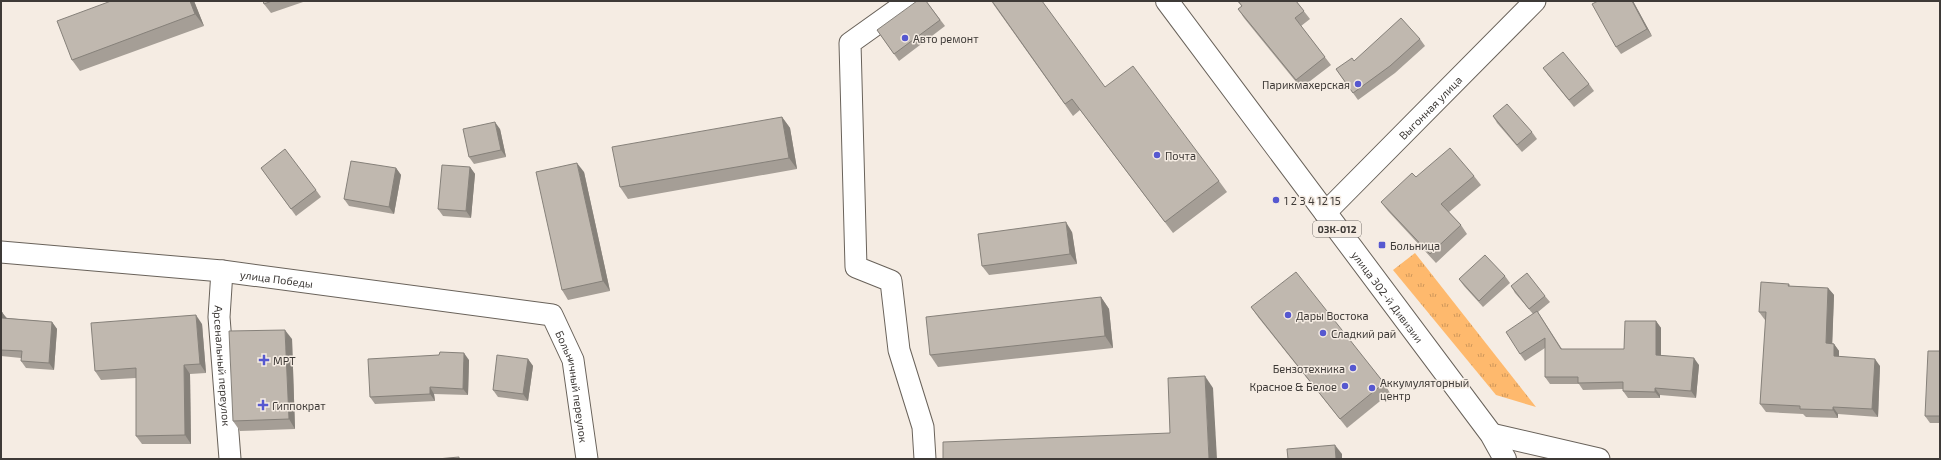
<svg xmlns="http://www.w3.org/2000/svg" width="1941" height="460" font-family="'Exo 2',sans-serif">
<defs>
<pattern id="grass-tufts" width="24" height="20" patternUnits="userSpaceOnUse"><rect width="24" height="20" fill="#feb96d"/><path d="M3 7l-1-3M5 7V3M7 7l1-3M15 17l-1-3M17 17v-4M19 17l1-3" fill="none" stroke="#cf975a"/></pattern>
</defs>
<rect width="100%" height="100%" fill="#f5ece3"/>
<!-- grass -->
<polygon fill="url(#grass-tufts)" points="1415,253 1536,407 1496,395 1393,270"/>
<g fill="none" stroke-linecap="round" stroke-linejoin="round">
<defs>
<g id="minor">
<polyline points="909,1 850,43 856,267 891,281 899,350 923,427 925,459"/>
<path id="s1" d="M 1325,213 L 1535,1"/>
<path id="s2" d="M 1,252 L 222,271 L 552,315 L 573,360 L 587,459"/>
<path id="s3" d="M 222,271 L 219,317 L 230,459"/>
<polyline points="1491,434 1599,459"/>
</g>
<g id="major">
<path id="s4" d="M 1167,1 L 1491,434 L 1505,459"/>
</g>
</defs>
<!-- minor casing -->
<use href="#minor" stroke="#69625a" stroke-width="23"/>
<!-- major casing -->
<use href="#major" stroke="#69625a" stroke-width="24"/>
<!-- minor -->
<use href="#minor" stroke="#fff" stroke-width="21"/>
<!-- major -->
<use href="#major" stroke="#fff" stroke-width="22"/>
</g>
<!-- wall -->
<g fill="#a59e96">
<polygon points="194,1 204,26 80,71 72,60"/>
<polygon points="263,1 306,1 271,13 264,4"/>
<polygon points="926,1 945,26 899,61 877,30"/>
<polygon points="991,1 1105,87 1219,181 1227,192 1173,233 1080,110 1073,116"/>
<polygon points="1237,1 1296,1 1310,19 1301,26 1331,65 1301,88 1244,18 1238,9 1242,6"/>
<polygon points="1598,1 1633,1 1652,36 1621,54 1616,47"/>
<polygon points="1420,39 1425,46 1395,73 1358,100 1336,69 1354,61"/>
<polygon points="1543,68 1589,84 1594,91 1574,107 1548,75"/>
<polygon points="1493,116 1532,132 1537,139 1522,152 1497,123"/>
<polygon points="782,117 790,128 797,169 628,199 620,187"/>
<polygon points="500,129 506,157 474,164 469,157"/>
<polygon points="470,167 475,174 471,218 443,216 438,209"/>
<polygon points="261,168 316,190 321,197 296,216"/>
<polygon points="396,168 401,175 394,214 349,206 344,199"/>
<polygon points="584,172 610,291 568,300 562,290"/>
<polygon points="1474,176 1481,185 1449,212 1461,225 1467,234 1436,263 1388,211 1381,202 1416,177"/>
<polygon points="1072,232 1077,264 989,275 982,266"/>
<polygon points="1505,276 1510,283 1483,307 1464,286 1459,279"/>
<polygon points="1789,284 1790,286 1828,288 1834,295 1832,343 1834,344 1839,351 1839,357 1880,366 1878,417 1838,414 1838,418 1806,417 1803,414 1766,412 1760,404 1766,320 1765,320 1759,312"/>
<polygon points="1511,286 1545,296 1550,302 1538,312 1562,349 1624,349 1656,321 1661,328 1661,355 1699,365 1696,398 1660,395 1660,398 1628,398 1623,391 1623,389 1583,390 1579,384 1550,384 1545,377 1545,348 1525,361 1520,354 1533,314 1515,293"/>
<polygon points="1101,297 1109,309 1113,348 938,367 930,355"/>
<polygon points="1251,307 1384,383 1390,393 1347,428 1258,317"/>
<polygon points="1,312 7,318 52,322 57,329 54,370 26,368 21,361 21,358 1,356"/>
<polygon points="202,324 206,373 190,374 191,444 142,444 136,436 136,378 101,380 95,371"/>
<polygon points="292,339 295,429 240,431 233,421"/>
<polygon points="1940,351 1940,423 1930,423 1925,416"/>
<polygon points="528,359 533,366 528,401 498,397 493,390"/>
<polygon points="469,360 468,395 434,394 435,401 375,404 370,397"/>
</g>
<!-- shaded-wall -->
<g fill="#86817a">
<polygon points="190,1 194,1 204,26 195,14"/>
<polygon points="1632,1 1633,1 1652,36 1647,29"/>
<polygon points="782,117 790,128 797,169 789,158"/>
<polygon points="495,122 500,129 506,157 501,150"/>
<polygon points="577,163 584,172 610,291 603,281"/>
<polygon points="470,167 475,174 471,218 466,211"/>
<polygon points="396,168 401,175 394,214 389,207"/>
<polygon points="1066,222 1072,232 1077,264 1070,254"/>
<polygon points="1828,288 1834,295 1832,351 1826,343"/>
<polygon points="1101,297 1109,309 1113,348 1105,336"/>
<polygon points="2,312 7,319 2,318"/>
<polygon points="196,315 202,324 206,373 200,364"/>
<polygon points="1656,321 1661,328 1661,362 1656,355"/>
<polygon points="52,322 57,329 54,370 49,363"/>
<polygon points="285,330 292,339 295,429 289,419"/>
<polygon points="1834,344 1839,351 1839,364 1834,356"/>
<polygon points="464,353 469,360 468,395 463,389"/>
<polygon points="1694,358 1699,365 1696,398 1691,391"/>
<polygon points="528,359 533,366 528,401 523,394"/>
<polygon points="1875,359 1880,366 1878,417 1872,409"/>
<polygon points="184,365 190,374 191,444 185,435"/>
<polygon points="1205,376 1213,388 1217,459 1209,459"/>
<polygon points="430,387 434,394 435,401 430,394"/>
<polygon points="1655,388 1660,395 1660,398 1655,392"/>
<polygon points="1833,407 1838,414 1838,418 1833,410"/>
<polygon points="1335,445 1342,454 1342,459 1336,459"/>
</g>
<!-- building -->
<g fill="#c0b8af" stroke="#86817a">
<polygon points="111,1 190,1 195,14 72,60 57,21"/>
<polygon points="263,1 272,1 264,4"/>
<polygon points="917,1 926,1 940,20 894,54 877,30"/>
<polygon points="992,1 1042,1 1105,87 1133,66 1219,181 1165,222 1072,99 1065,104"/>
<polygon points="1238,1 1296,1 1304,11 1295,18 1325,57 1296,80 1238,9 1242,6"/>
<polygon points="1598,1 1632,1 1647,29 1616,47 1592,4"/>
<polygon points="1401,18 1420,39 1390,66 1353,93 1336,69 1352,58 1354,61"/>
<polygon points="1563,52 1589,84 1569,100 1543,68"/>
<polygon points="1507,104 1532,132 1517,145 1493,116"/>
<polygon points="782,117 789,158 620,187 612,147"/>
<polygon points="495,122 501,150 469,157 463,129"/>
<polygon points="1450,148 1474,176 1441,204 1461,225 1430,254 1381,202 1412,173 1416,177"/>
<polygon points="285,149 316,190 291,209 261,168"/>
<polygon points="351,161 396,168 389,207 344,199"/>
<polygon points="577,163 603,281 562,290 536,172"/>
<polygon points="442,165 470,167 466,211 438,209"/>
<polygon points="1066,222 1070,254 982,266 978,234"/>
<polygon points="1485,255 1505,276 1479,301 1459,279"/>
<polygon points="1296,272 1384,383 1340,419 1251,307"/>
<polygon points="1527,273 1545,296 1529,309 1511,286"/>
<polygon points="1761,282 1789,284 1788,286 1828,288 1826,343 1834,344 1834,356 1875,359 1872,409 1833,407 1833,410 1800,409 1800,406 1760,404 1766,312 1759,312"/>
<polygon points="1101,297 1105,336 930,355 926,317"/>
<polygon points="1537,311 1561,349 1624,349 1625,321 1656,321 1656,355 1694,358 1691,391 1655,388 1655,392 1623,391 1623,382 1578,383 1578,377 1545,377 1545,338 1520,354 1506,332"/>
<polygon points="1,312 2,312 2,318 52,322 49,363 21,361 22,351 1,350"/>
<polygon points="196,315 200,364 184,365 185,435 136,436 136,368 95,371 91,323"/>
<polygon points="285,330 289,419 233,421 229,331"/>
<polygon points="1928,351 1940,351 1940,416 1925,416"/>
<polygon points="440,352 464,353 463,389 430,387 430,394 370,397 368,359 439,355"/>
<polygon points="497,355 528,359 523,394 493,390"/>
<polygon points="1205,376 1209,459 943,459 943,442 1170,433 1168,378"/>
<polygon points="1335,445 1336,459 1288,459 1287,449"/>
<polygon points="459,457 459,459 437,459"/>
</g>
<!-- markers -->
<g fill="#5658d0" stroke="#f5ece3" stroke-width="1.5">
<circle cx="905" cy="38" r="4"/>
<circle cx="1358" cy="84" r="4"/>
<circle cx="1157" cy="155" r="4"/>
<circle cx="1276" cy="200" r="4"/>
<rect x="1378" y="241" width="8" height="8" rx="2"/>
<circle cx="1288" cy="315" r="4"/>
<circle cx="1323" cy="333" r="4"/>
<path d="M262 354h4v4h4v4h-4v4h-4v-4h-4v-4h4z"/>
<circle cx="1353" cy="368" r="4"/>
<circle cx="1345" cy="386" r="4"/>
<circle cx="1372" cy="388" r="4"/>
<path d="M261 399h4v4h4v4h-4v4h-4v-4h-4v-4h4z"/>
</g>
<g text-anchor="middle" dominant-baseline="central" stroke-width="3" stroke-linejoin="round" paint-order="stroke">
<!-- shield labels -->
<rect fill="#f5ece3" stroke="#756f6b" stroke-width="1" x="1313" y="221" width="48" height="16" rx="3"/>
<g font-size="10" font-weight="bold" fill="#3e3a37">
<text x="1337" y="229">03К-012</text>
</g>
<!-- poi labels -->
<g font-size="11" fill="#3e3a37" stroke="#f5ece3" text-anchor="start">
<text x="913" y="38">Авто ремонт</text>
<text x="1350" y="84" text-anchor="end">Парикмахерская</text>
<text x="1165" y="155">Почта</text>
<text x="1284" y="200">1 2 3 4 12 15</text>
<text x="1390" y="245">Больница</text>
<text x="1296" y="315">Дары Востока</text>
<text x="1331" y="333">Сладкий рай</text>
<text x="273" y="360">МРТ</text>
<text x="1345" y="368" text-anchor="end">Бензотехника</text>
<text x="1380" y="382">Аккумуляторный<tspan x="1380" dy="13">центр</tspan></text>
<text x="1337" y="386" text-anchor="end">Красное &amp; Белое</text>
<text x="272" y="405">Гиппократ</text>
</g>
<!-- street labels -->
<g font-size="11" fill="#3e3a37" stroke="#f5ece3">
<text stroke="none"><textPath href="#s1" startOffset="149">Выгонная улица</textPath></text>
<text stroke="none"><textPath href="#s2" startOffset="277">улица Победы</textPath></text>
<text stroke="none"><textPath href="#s4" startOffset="369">улица 302-й Дивизии</textPath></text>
<text stroke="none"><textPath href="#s3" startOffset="95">Арсенальный переулок</textPath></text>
<text stroke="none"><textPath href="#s2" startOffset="630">Больничный переулок</textPath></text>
</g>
</g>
<!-- border -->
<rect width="1941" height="460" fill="none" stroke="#3e3a37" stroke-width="4"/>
</svg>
